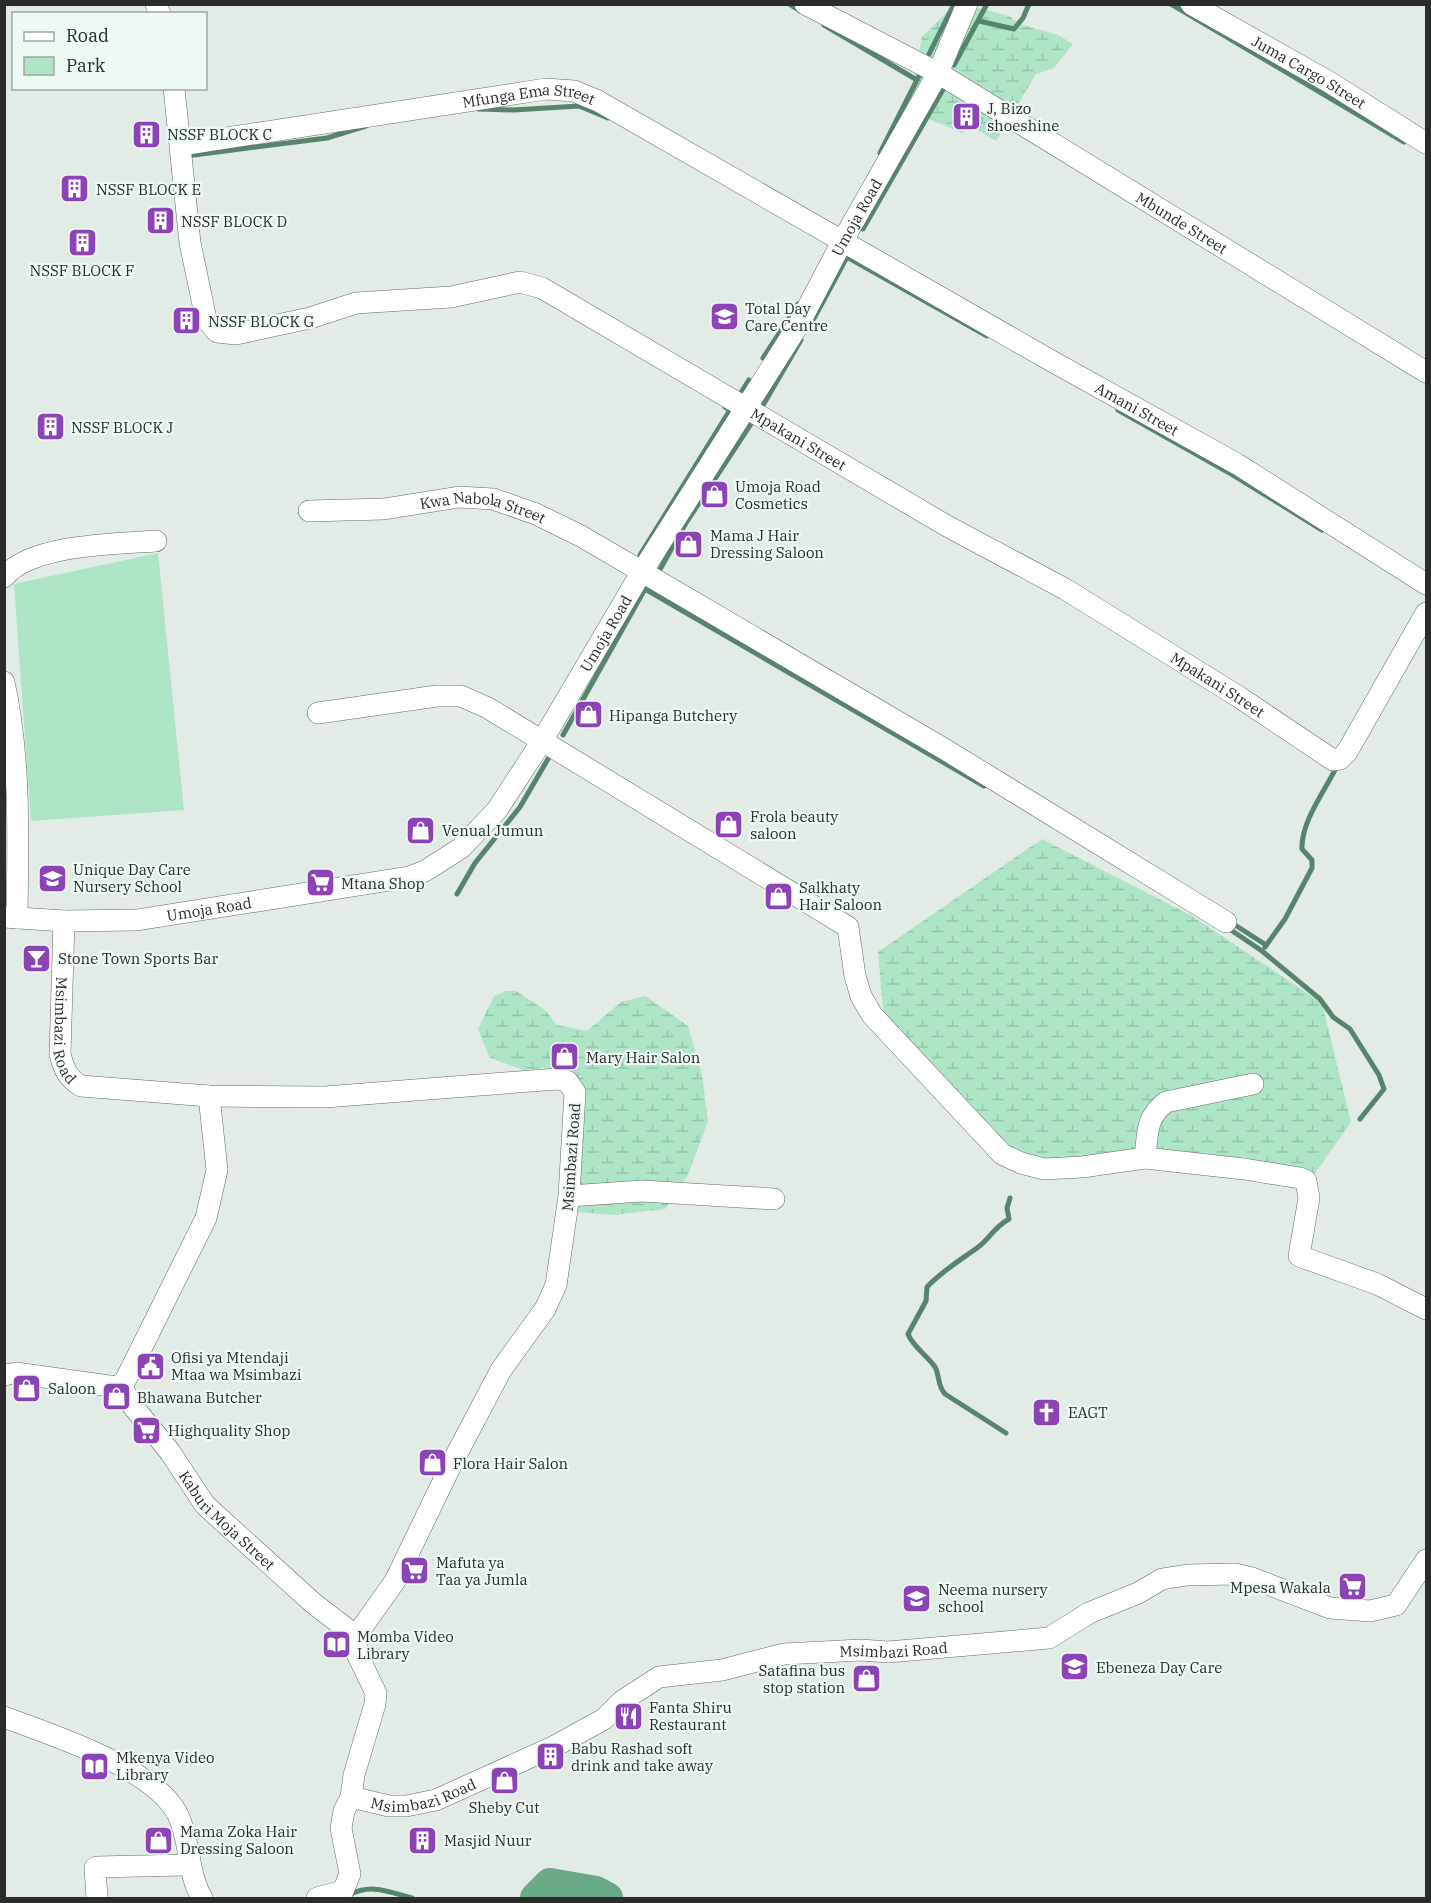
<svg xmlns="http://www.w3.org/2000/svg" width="1431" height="1903" font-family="'IBM Plex Serif',serif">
<defs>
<pattern id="wetland-marsh" width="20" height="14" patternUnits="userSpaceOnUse" patternTransform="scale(1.5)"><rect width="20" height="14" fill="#ade5c6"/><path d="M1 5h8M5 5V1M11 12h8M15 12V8" fill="none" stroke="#95c5aa"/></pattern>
</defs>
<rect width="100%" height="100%" fill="#e2ebe6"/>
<!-- wetland -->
<g fill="url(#wetland-marsh)">
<polygon points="954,5 967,5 1009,16 1020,24 1058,35 1073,44 1054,68 1036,74 996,141 974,128 967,127 962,133 908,110 922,37"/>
<polygon points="1042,839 1192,916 1322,1003 1351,1122 1303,1190 1246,1157 1144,1159 1085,1178 1020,1161 885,1032 878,952"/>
<polygon points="506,991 516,991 545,1010 557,1025 587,1031 621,1002 645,996 688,1026 702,1075 708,1121 688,1175 665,1209 613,1215 576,1212 570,1097 562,1076 544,1068 523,1070 490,1058 478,1029 494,996"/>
</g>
<!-- park -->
<polygon fill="#ade5c6" points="158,553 184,810 31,821 14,584"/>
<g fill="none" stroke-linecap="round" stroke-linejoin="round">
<!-- stream -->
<g stroke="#56846c" stroke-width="5">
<polyline points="789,4 800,11"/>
<polyline points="1171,4 1404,142"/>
<polyline points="979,21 1014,29 1023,18 1029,4"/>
<polyline points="824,25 917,80"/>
<polyline points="929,54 954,4"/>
<polyline points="954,65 987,4"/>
<polyline points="478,109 514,110 579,106 608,118"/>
<polyline points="880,153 921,72"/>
<polyline points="186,156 327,138 366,126"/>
<polyline points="863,229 945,86"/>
<polyline points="812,322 847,257 987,336"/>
<polyline points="763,358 798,304"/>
<polyline points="740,394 749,380"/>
<polyline points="762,407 801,340"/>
<polyline points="1118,410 1233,475 1322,530"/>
<polyline points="640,555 730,410 725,407"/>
<polyline points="658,573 686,523 753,421"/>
<polyline points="563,735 645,589 984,786"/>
<polyline points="457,894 475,863 520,807 548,759"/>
<polyline points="1232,923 1266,945"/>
<polyline points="1228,928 1262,951 1320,999 1333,1017 1350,1029 1379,1075 1384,1089 1360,1119"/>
<path d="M 1265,947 L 1285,919 L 1312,868 L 1312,860 L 1302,849 C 1301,821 1325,791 1337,766"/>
<path d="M 1006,1433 L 945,1394 C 937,1385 940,1376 935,1367 C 927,1355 913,1347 908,1334 L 926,1301 L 927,1287 C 942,1271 959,1261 977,1248 C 990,1239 993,1228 1009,1219 L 1007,1208 L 1010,1198"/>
<path d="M 349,1895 C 371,1883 389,1892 412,1898"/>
</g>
<!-- river -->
<polyline stroke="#69a988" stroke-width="32" points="536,1898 550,1884 596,1892 607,1898"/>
<defs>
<g id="minor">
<polyline points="156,4 160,14"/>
<path id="s1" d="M 805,4 L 938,73 L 1426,372"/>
<path id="s2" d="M 1191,4 L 1329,82 L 1426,143"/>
<path id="s3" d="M 174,88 L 190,243 L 206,319 L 217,332 L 236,334 L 310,318 L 356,303 L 451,297 L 520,282 L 542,288 L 947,526 L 1065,589 L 1239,697 L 1333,760 L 1340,759 L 1347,752 L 1426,613"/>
<path id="s4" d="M 181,145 L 546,89 L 574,91 L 598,101 L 1048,359 L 1237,464 L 1426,584"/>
<path id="s5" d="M 309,511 L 384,509 L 459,497 L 493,499 L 536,514 L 581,536 L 946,750 L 1226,922"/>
<path d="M 4,577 C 31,544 116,544 156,541"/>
<path d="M 4,682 C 21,760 18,840 17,918"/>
<polyline points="318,713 437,696 461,696 488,708 848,927 855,976 861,996 872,1015 1002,1154 1021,1163 1044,1169 1082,1167 1145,1158 1244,1169 1300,1178 1306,1181 1309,1198 1299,1256 1377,1284 1426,1309"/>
<path id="s6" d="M 4,917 L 64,921 L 137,920 L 409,877 L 425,871 L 461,848 L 497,810 L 542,741 L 641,573 L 799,324 L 843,240 L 938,73 L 967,4"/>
<path id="s7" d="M 64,921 L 60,1054 C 64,1070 68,1078 81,1086 L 209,1096 L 325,1097 L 557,1079 L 567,1081 L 575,1092 L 569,1196 L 556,1285 L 545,1309 L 501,1370 L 453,1461 L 395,1581 L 356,1636 L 357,1654 L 376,1693 L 375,1704 L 354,1775 L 351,1797 L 344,1811 L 341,1828 L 350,1874 L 343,1891 L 317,1898"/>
<path d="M 1145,1158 C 1148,1134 1145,1118 1166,1102 L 1253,1084"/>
<polyline points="569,1196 642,1191 774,1199"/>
<polyline points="4,1375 16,1373 116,1387 124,1383 206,1218 217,1170 209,1096"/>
<path id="s8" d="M 121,1386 L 132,1405 L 170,1452 L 205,1505 L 313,1603 L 356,1636"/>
<path d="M 4,1717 C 52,1735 155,1768 178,1815 C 191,1842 187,1873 202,1898"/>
<path id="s9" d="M 351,1797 L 389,1806 L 406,1806 L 436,1800 L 555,1746 L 604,1719 L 622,1701 L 659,1677 L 722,1670 L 784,1654 L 861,1650 L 888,1652 L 1049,1638 L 1089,1613 L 1138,1593 L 1162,1579 L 1187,1575 L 1235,1574 L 1252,1578 L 1330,1608 L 1370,1611 L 1396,1605 L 1426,1560"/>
<polyline points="97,1898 95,1868 97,1867 184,1865"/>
</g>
</defs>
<!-- minor casing -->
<use href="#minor" stroke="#636b66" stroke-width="22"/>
<!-- minor -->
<use href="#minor" stroke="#fff" stroke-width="21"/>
</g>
<!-- icons -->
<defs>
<symbol id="building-square" viewBox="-11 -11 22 22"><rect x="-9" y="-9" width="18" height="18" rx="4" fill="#8b43b6" stroke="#eff9f3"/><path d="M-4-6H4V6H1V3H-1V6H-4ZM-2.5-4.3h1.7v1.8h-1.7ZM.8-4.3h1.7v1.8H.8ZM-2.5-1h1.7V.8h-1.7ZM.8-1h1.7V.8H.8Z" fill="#fff"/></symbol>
<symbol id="school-square" viewBox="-11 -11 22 22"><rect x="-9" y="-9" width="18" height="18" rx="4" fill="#8b43b6" stroke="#eff9f3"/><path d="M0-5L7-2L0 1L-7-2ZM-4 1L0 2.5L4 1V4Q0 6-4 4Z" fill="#fff"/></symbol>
<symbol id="shop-square" viewBox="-11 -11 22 22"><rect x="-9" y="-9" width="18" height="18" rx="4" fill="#8b43b6" stroke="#eff9f3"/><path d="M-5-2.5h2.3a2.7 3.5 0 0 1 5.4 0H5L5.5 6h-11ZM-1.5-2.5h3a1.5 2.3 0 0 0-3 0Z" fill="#fff"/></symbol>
<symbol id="supermarket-square" viewBox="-11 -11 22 22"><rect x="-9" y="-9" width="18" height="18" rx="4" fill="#8b43b6" stroke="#eff9f3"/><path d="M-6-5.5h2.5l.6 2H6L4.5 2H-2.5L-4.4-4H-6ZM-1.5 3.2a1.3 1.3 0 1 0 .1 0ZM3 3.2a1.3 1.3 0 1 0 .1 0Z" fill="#fff"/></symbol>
<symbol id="bar-square" viewBox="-11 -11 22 22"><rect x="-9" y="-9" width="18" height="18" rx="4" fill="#8b43b6" stroke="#eff9f3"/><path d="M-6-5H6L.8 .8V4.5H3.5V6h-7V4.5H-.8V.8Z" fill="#fff"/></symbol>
<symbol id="civic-square" viewBox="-11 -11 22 22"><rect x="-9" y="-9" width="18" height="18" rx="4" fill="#8b43b6" stroke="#eff9f3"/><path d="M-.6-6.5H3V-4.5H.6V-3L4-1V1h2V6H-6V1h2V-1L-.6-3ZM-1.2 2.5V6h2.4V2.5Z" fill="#fff"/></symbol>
<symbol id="church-square" viewBox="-11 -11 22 22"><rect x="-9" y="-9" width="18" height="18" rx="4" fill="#8b43b6" stroke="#eff9f3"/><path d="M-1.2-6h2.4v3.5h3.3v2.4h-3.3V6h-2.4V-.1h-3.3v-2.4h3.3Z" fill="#fff"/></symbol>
<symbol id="library-square" viewBox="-11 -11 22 22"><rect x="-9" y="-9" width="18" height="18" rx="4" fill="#8b43b6" stroke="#eff9f3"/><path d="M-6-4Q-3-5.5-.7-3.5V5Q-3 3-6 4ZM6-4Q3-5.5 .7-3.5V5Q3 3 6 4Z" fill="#fff"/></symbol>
<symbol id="restaurant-square" viewBox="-11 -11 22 22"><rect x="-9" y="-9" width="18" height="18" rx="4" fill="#8b43b6" stroke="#eff9f3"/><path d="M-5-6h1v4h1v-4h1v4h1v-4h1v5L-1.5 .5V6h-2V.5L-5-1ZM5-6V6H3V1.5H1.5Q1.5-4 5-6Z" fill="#fff"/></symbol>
</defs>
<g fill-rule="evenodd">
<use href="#building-square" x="950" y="100" width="33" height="33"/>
<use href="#building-square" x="130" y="118" width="33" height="33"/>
<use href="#building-square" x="58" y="172" width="33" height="33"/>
<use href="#building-square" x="144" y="204" width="33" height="33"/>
<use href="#building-square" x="66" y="226" width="33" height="33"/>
<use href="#school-square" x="708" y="300" width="33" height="33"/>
<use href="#building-square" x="170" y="304" width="33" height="33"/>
<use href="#building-square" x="34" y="410" width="33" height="33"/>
<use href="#shop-square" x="698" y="478" width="33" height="33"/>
<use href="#shop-square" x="672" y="528" width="33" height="33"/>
<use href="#shop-square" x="572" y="698" width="33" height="33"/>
<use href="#shop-square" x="712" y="808" width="33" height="33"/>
<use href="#shop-square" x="404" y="814" width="33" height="33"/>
<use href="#school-square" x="36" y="862" width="33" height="33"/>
<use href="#supermarket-square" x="304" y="866" width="33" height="33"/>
<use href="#shop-square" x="762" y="880" width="33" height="33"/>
<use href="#bar-square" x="20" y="942" width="33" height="33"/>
<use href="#shop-square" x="548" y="1040" width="33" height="33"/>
<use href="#civic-square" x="134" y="1350" width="33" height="33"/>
<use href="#shop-square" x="10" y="1372" width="33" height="33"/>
<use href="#shop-square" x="100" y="1380" width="33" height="33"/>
<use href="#church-square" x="1030" y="1396" width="33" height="33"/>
<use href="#supermarket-square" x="130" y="1414" width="33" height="33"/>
<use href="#shop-square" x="416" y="1446" width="33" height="33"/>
<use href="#supermarket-square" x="398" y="1554" width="33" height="33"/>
<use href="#supermarket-square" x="1336" y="1570" width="33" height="33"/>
<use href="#school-square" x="900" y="1582" width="33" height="33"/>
<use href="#library-square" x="320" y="1628" width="33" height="33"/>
<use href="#school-square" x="1058" y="1650" width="33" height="33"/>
<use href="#shop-square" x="850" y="1662" width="33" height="33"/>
<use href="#restaurant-square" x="612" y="1700" width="33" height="33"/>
<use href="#building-square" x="534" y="1740" width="33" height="33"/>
<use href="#library-square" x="78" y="1750" width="33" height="33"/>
<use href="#shop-square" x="488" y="1764" width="33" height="33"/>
<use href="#shop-square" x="142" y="1824" width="33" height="33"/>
<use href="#building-square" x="406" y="1824" width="33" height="33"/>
</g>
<g text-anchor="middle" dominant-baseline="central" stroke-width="4.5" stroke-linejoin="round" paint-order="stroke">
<!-- street labels -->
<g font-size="15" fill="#292c2a" stroke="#eff9f3">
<text stroke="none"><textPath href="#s2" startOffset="136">Juma Cargo Street</textPath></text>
<text stroke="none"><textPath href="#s4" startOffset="352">Mfunga Ema Street</textPath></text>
<text stroke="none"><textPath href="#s6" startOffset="1214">Umoja Road</textPath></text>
<text stroke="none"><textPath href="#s1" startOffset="436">Mbunde Street</textPath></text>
<text stroke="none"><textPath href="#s4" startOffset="1044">Amani Street</textPath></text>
<text stroke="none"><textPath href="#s3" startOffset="880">Mpakani Street</textPath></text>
<text stroke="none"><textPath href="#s5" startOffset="176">Kwa Nabola Street</textPath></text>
<text stroke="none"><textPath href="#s6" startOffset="728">Umoja Road</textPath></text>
<text stroke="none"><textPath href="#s3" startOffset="1366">Mpakani Street</textPath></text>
<text stroke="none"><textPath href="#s6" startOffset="206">Umoja Road</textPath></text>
<text stroke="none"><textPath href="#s7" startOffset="110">Msimbazi Road</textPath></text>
<text transform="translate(571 1157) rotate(-86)">Msimbazi Road</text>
<text stroke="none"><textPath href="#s8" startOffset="172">Kaburi Moja Street</textPath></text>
<text stroke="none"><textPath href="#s9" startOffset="580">Msimbazi Road</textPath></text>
<text stroke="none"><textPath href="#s9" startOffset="75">Msimbazi Road</textPath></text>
</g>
<!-- poi labels -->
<g font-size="15" fill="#292c2a" stroke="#eff9f3" text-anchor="start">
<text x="987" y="108">J, Bizo<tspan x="987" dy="17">shoeshine</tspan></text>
<text x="167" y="134">NSSF BLOCK C</text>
<text x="96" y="189">NSSF BLOCK E</text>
<text x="181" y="221">NSSF BLOCK D</text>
<text x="82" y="270" text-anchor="middle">NSSF BLOCK F</text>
<text x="745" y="308">Total Day<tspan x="745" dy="17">Care Centre</tspan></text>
<text x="208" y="321">NSSF BLOCK G</text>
<text x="71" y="427">NSSF BLOCK J</text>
<text x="735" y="486">Umoja Road<tspan x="735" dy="17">Cosmetics</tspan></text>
<text x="710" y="535">Mama J Hair<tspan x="710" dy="17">Dressing Saloon</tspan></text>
<text x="609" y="715">Hipanga Butchery</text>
<text x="750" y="816">Frola beauty<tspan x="750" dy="17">saloon</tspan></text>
<text x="442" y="830">Venual Jumun</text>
<text x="73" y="869">Unique Day Care<tspan x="73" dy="17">Nursery School</tspan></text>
<text x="341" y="883">Mtana Shop</text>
<text x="799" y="887">Salkhaty<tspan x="799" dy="17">Hair Saloon</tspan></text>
<text x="58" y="958">Stone Town Sports Bar</text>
<text x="586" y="1057">Mary Hair Salon</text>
<text x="171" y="1357">Ofisi ya Mtendaji<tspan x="171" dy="17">Mtaa wa Msimbazi</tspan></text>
<text x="48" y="1388">Saloon</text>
<text x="137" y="1397">Bhawana Butcher</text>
<text x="1068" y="1412">EAGT</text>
<text x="168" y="1430">Highquality Shop</text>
<text x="453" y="1463">Flora Hair Salon</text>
<text x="436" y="1562">Mafuta ya<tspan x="436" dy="17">Taa ya Jumla</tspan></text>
<text x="1331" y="1587" text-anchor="end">Mpesa Wakala</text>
<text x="938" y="1589">Neema nursery<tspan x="938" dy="17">school</tspan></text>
<text x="357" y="1636">Momba Video<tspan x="357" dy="17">Library</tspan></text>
<text x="1096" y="1667">Ebeneza Day Care</text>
<text x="845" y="1670" text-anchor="end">Satafina bus<tspan x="845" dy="17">stop station</tspan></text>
<text x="649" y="1707">Fanta Shiru<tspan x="649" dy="17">Restaurant</tspan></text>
<text x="571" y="1748">Babu Rashad soft<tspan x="571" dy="17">drink and take away</tspan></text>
<text x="116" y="1757">Mkenya Video<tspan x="116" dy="17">Library</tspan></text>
<text x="504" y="1807" text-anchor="middle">Sheby Cut</text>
<text x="180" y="1831">Mama Zoka Hair<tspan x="180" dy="17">Dressing Saloon</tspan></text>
<text x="444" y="1840">Masjid Nuur</text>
</g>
</g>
<!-- border -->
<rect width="1431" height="1903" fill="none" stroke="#292c2a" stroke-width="12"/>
<!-- legend -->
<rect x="12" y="12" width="195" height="78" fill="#eff9f3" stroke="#a0a7a3" stroke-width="1.5"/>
<rect x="24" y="32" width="30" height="9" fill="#ffffff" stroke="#a0a7a3" stroke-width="1.5"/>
<text x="66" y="42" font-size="18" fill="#292c2a">Road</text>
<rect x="24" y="57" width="30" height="18" fill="#ade5c6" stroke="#a0a7a3" stroke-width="1.5"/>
<text x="66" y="72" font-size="18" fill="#292c2a">Park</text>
</svg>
